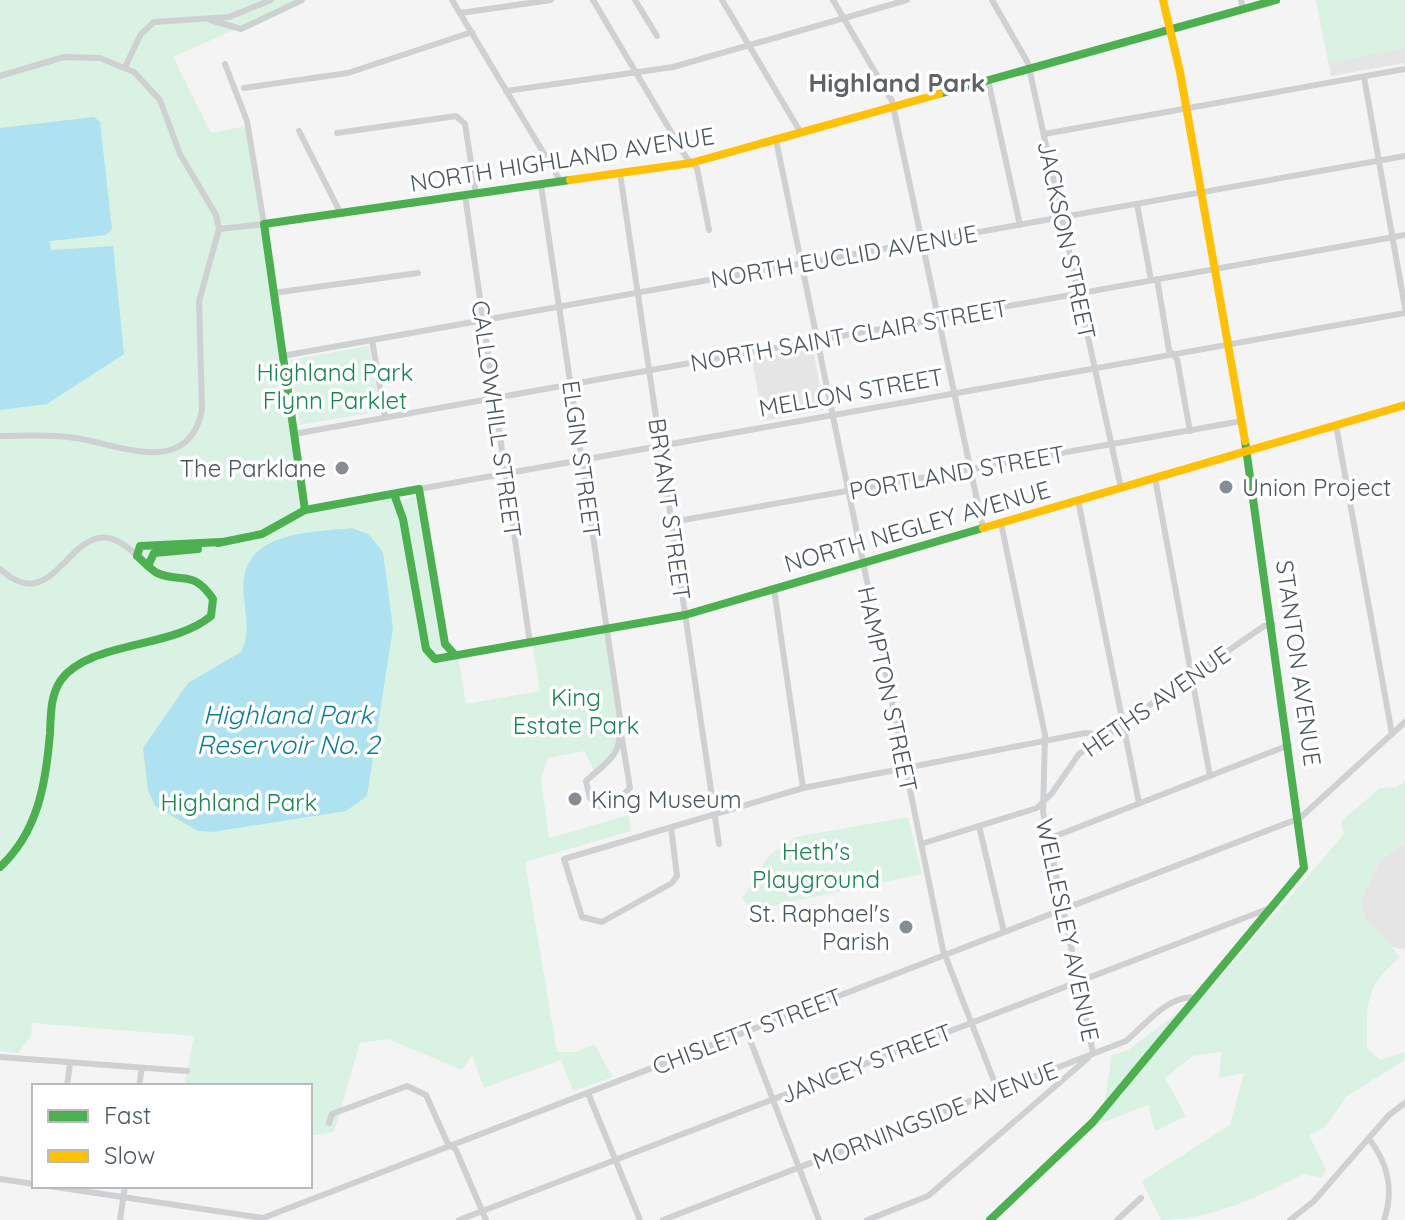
<svg xmlns="http://www.w3.org/2000/svg" width="1405" height="1220" font-family="Quicksand,sans-serif">
<rect width="100%" height="100%" fill="#f4f4f4"/>
<!-- education -->
<g fill="#e6e5e6">
<polygon points="1316,0 1405,0 1405,63 1331,76"/>
<polygon points="813,348 824,410 763,421 752,359"/>
<polygon points="1405,842 1405,950 1392,947 1365,920 1361,899 1379,862"/>
</g>
<!-- green -->
<g fill="#d9f2e3">
<polygon points="0,0 302,0 173,57 211,133 247,126 305,510 394,494 430,658 458,655 466,704 540,691 532,642 607,629 620,718 616,752 596,775 584,751 548,758 541,779 549,838 629,815 631,831 525,862 557,1052 576,1052 594,1044 613,1077 573,1091 561,1060 484,1088 472,1055 462,1070 388,1039 360,1043 334,1132 310,1136 310,1086 184,1086 194,1036 32,1023 31,1036 18,1053 0,1051"/>
<polygon points="1316,0 1405,0 1405,48 1329,63"/>
<polygon points="369,346 380,411 300,425 290,360"/>
<polygon points="415,495 443,644 443,650 431,653 402,501"/>
<path d="M 1405,781 L 1405,842 L 1379,862 L 1361,899 L 1365,920 L 1375,927 L 1400,957 C 1364,988 1367,1002 1367,1048 L 1380,1060 L 1405,1052 L 1405,1060 L 1347,1096 L 1325,1127 L 1309,1135 L 1326,1169 L 1322,1178 L 1304,1174 C 1259,1196 1212,1220 1161,1220 L 1142,1181 L 1230,1125 L 1244,1073 L 1219,1078 L 1221,1052 L 1193,1056 L 1165,1078 L 1186,1116 L 1155,1131 L 1148,1105 L 1101,1123 L 1112,1055 L 1128,1050 L 1211,988 L 1344,834 L 1341,821 L 1380,788 L 1397,787 Z"/>
<polygon points="908,817 922,874 753,910 742,899 769,855 796,837"/>
</g>
<!-- water -->
<g fill="#aee2f0">
<polygon points="94,117 100,122 112,229 106,235 50,241 51,250 113,246 124,354 47,404 0,410 0,128"/>
<path d="M 352,528 L 368,534 L 383,552 L 393,628 L 367,796 L 346,811 L 212,832 L 198,831 L 155,806 L 148,790 L 143,748 L 188,683 L 241,652 C 250,634 246,618 244,598 C 236,531 306,533 352,528 Z"/>
</g>
<g fill="none" stroke-linecap="round" stroke-linejoin="round">
<!-- street -->
<g stroke="#ced0d2" stroke-width="6">
<polyline points="452,0 561,182"/>
<polyline points="593,0 686,157 697,168 709,230"/>
<polyline points="635,0 657,36"/>
<polyline points="722,0 801,133"/>
<polyline points="833,0 892,101 983,528"/>
<polyline points="992,0 1028,63 1121,488"/>
<polyline points="1241,0 1243,9"/>
<polyline points="460,13 551,0"/>
<polyline points="210,20 241,29 302,0"/>
<polyline points="125,67 141,34 154,22 229,17 271,0"/>
<path d="M 0,76 L 64,57 L 100,58 L 134,72 L 160,100 L 180,154 L 216,215 L 219,229 L 199,301 L 202,410 C 188,479 119,444 75,438 C 50,434 25,436 0,436"/>
<polyline points="1364,77 1405,308"/>
<polyline points="988,80 1020,225"/>
<polyline points="244,88 348,73 472,32"/>
<polyline points="506,91 673,67 907,0"/>
<polyline points="299,131 341,214"/>
<polyline points="337,133 456,116 465,124 476,194"/>
<polyline points="1044,134 1405,69"/>
<polyline points="776,140 943,950 998,1091"/>
<polyline points="620,173 719,844"/>
<path d="M 541,185 L 620,718 C 623,756 610,759 586,781 L 590,798 L 598,806 L 614,804 L 630,788 L 621,733"/>
<polyline points="465,195 530,643"/>
<polyline points="1137,204 1151,280"/>
<polyline points="219,229 264,224 247,121 225,64"/>
<polyline points="1157,279 1169,350 1177,359 1190,431"/>
<polyline points="273,293 418,273"/>
<polyline points="372,340 385,417"/>
<polyline points="282,356 1405,156"/>
<polyline points="1336,425 1392,734"/>
<polyline points="294,434 1405,235"/>
<polyline points="1155,478 1210,776"/>
<polyline points="419,489 1405,313"/>
<polyline points="1078,500 1139,803"/>
<polyline points="672,522 1242,421"/>
<polyline points="1001,523 1045,735 1043,812 1093,1053"/>
<path d="M 0,569 C 62,627 72,490 137,556"/>
<polyline points="774,589 803,788"/>
<polyline points="979,826 1004,932"/>
<polyline points="671,827 677,876 672,883 602,922 582,917 564,859 803,788 1085,733 1105,735"/>
<polyline points="1048,839 1289,745"/>
<polyline points="921,844 1037,808 1052,793 1079,754 1264,626 1273,624"/>
<polyline points="747,1032 819,1220"/>
<polyline points="0,1057 187,1071"/>
<polyline points="67,1086 70,1063"/>
<polyline points="139,1086 142,1068"/>
<polyline points="588,1093 640,1220"/>
<polyline points="329,1123 332,1114 407,1086 426,1095 447,1142 456,1150 486,1220"/>
<path d="M 1369,1139 C 1388,1163 1394,1191 1384,1220"/>
<polyline points="0,1179 34,1184"/>
<polyline points="49,1186 263,1218 1300,818 1405,722"/>
<polyline points="120,1220 125,1186"/>
<polyline points="459,1220 1270,908"/>
<path d="M 663,1220 L 1126,1041 C 1145,1025 1170,993 1196,998"/>
<polyline points="867,1220 928,1196 1088,1058"/>
<polyline points="1117,1220 1141,1198"/>
<polyline points="1290,1220 1314,1201 1389,1115 1405,1103"/>
</g>
<!-- fast -->
<g stroke="#4caf50" stroke-width="8">
<polyline points="939,94 1276,0"/>
<polyline points="394,494 403,519 426,649 435,659 685,615 983,528"/>
<polyline points="305,510 264,224 570,180"/>
<polyline points="218,543 262,534 305,510 419,489 445,644 455,655"/>
<polyline points="148,566 154,553 198,549"/>
<path d="M 0,867 C 38,832 46,783 50,733 C 51,715 50,696 61,680 C 89,641 172,649 211,616 L 213,599 C 193,569 183,584 157,573 C 150,569 143,561 137,556 L 140,546 L 221,542"/>
<polyline points="990,1220 1093,1122 1304,868 1245,441"/>
</g>
<!-- slow -->
<g stroke="#ffc107" stroke-width="8">
<polyline points="1163,0 1180,72 1245,441"/>
<polyline points="570,180 691,163 939,94"/>
<polyline points="983,528 1405,405"/>
</g>
</g>
<!-- markers -->
<g fill="#868d94" stroke="#fff" stroke-width="3">
<circle cx="342" cy="468" r="8"/>
<circle cx="1226" cy="487" r="8"/>
<circle cx="575" cy="799" r="8"/>
<circle cx="906" cy="927" r="8"/>
</g>
<g text-anchor="middle" dominant-baseline="central" stroke-width="7" stroke-linejoin="round" paint-order="stroke">
<!-- street labels -->
<g font-size="24" fill="#4a5661" stroke="#fff">
<text transform="translate(562 159) rotate(-9)">NORTH HIGHLAND AVENUE</text>
<text transform="translate(1067 240) rotate(78)">JACKSON STREET</text>
<text transform="translate(844 256) rotate(-10)">NORTH EUCLID AVENUE</text>
<text transform="translate(849 335) rotate(-10)">NORTH SAINT CLAIR STREET</text>
<text transform="translate(851 392) rotate(-10)">MELLON STREET</text>
<text transform="translate(497 419) rotate(82)">CALLOWHILL STREET</text>
<text transform="translate(582 459) rotate(82)">ELGIN STREET</text>
<text transform="translate(957 472) rotate(-10)">PORTLAND STREET</text>
<text transform="translate(670 509) rotate(82)">BRYANT STREET</text>
<text transform="translate(917 526) rotate(-16)">NORTH NEGLEY AVENUE</text>
<text transform="translate(1299 663) rotate(82)">STANTON AVENUE</text>
<text transform="translate(888 689) rotate(78)">HAMPTON STREET</text>
<text transform="translate(1156 701) rotate(-35)">HETHS AVENUE</text>
<text transform="translate(1068 930) rotate(78)">WELLESLEY AVENUE</text>
<text transform="translate(747 1031) rotate(-21)">CHISLETT STREET</text>
<text transform="translate(866 1063) rotate(-21)">JANCEY STREET</text>
<text transform="translate(935 1115) rotate(-21)">MORNINGSIDE AVENUE</text>
</g>
<!-- park labels -->
<g font-size="24" fill="#17864f" stroke="#fff">
<text x="335" y="372">Highland Park<tspan x="335" dy="28">Flynn Parklet</tspan></text>
<text x="576" y="697">King<tspan x="576" dy="28">Estate Park</tspan></text>
<text x="239" y="802">Highland Park</text>
<text x="816" y="851">Heth's<tspan x="816" dy="28">Playground</tspan></text>
</g>
<!-- poi labels -->
<g font-size="24" fill="#4a5661" stroke="#fff" text-anchor="end">
<text x="326" y="468">The Parklane</text>
<text x="1242" y="487" text-anchor="start">Union Project</text>
<text x="591" y="799" text-anchor="start">King Museum</text>
<text x="890" y="913">St. Raphael's<tspan x="890" dy="28">Parish</tspan></text>
</g>
<!-- neighbourhood labels -->
<g font-size="26" font-weight="bold" fill="#5f6368" stroke="#fff">
<text x="897" y="82">Highland Park</text>
</g>
<!-- water labels -->
<g font-size="26" font-style="italic" fill="#0c7c9b" stroke="#fff">
<text x="288" y="714">Highland Park<tspan x="288" dy="30">Reservoir No. 2</tspan></text>
</g>
</g>
<!-- legend -->
<rect x="32" y="1084" width="280" height="104" fill="#ffffff" stroke="#b7bbc0" stroke-width="2"/>
<rect x="48" y="1110" width="40" height="12" fill="#4caf50" stroke="#b7bbc0" stroke-width="2"/>
<text x="104" y="1124" font-size="24" fill="#4a5661">Fast</text>
<rect x="48" y="1150" width="40" height="12" fill="#ffc107" stroke="#b7bbc0" stroke-width="2"/>
<text x="104" y="1164" font-size="24" fill="#4a5661">Slow</text>
</svg>
